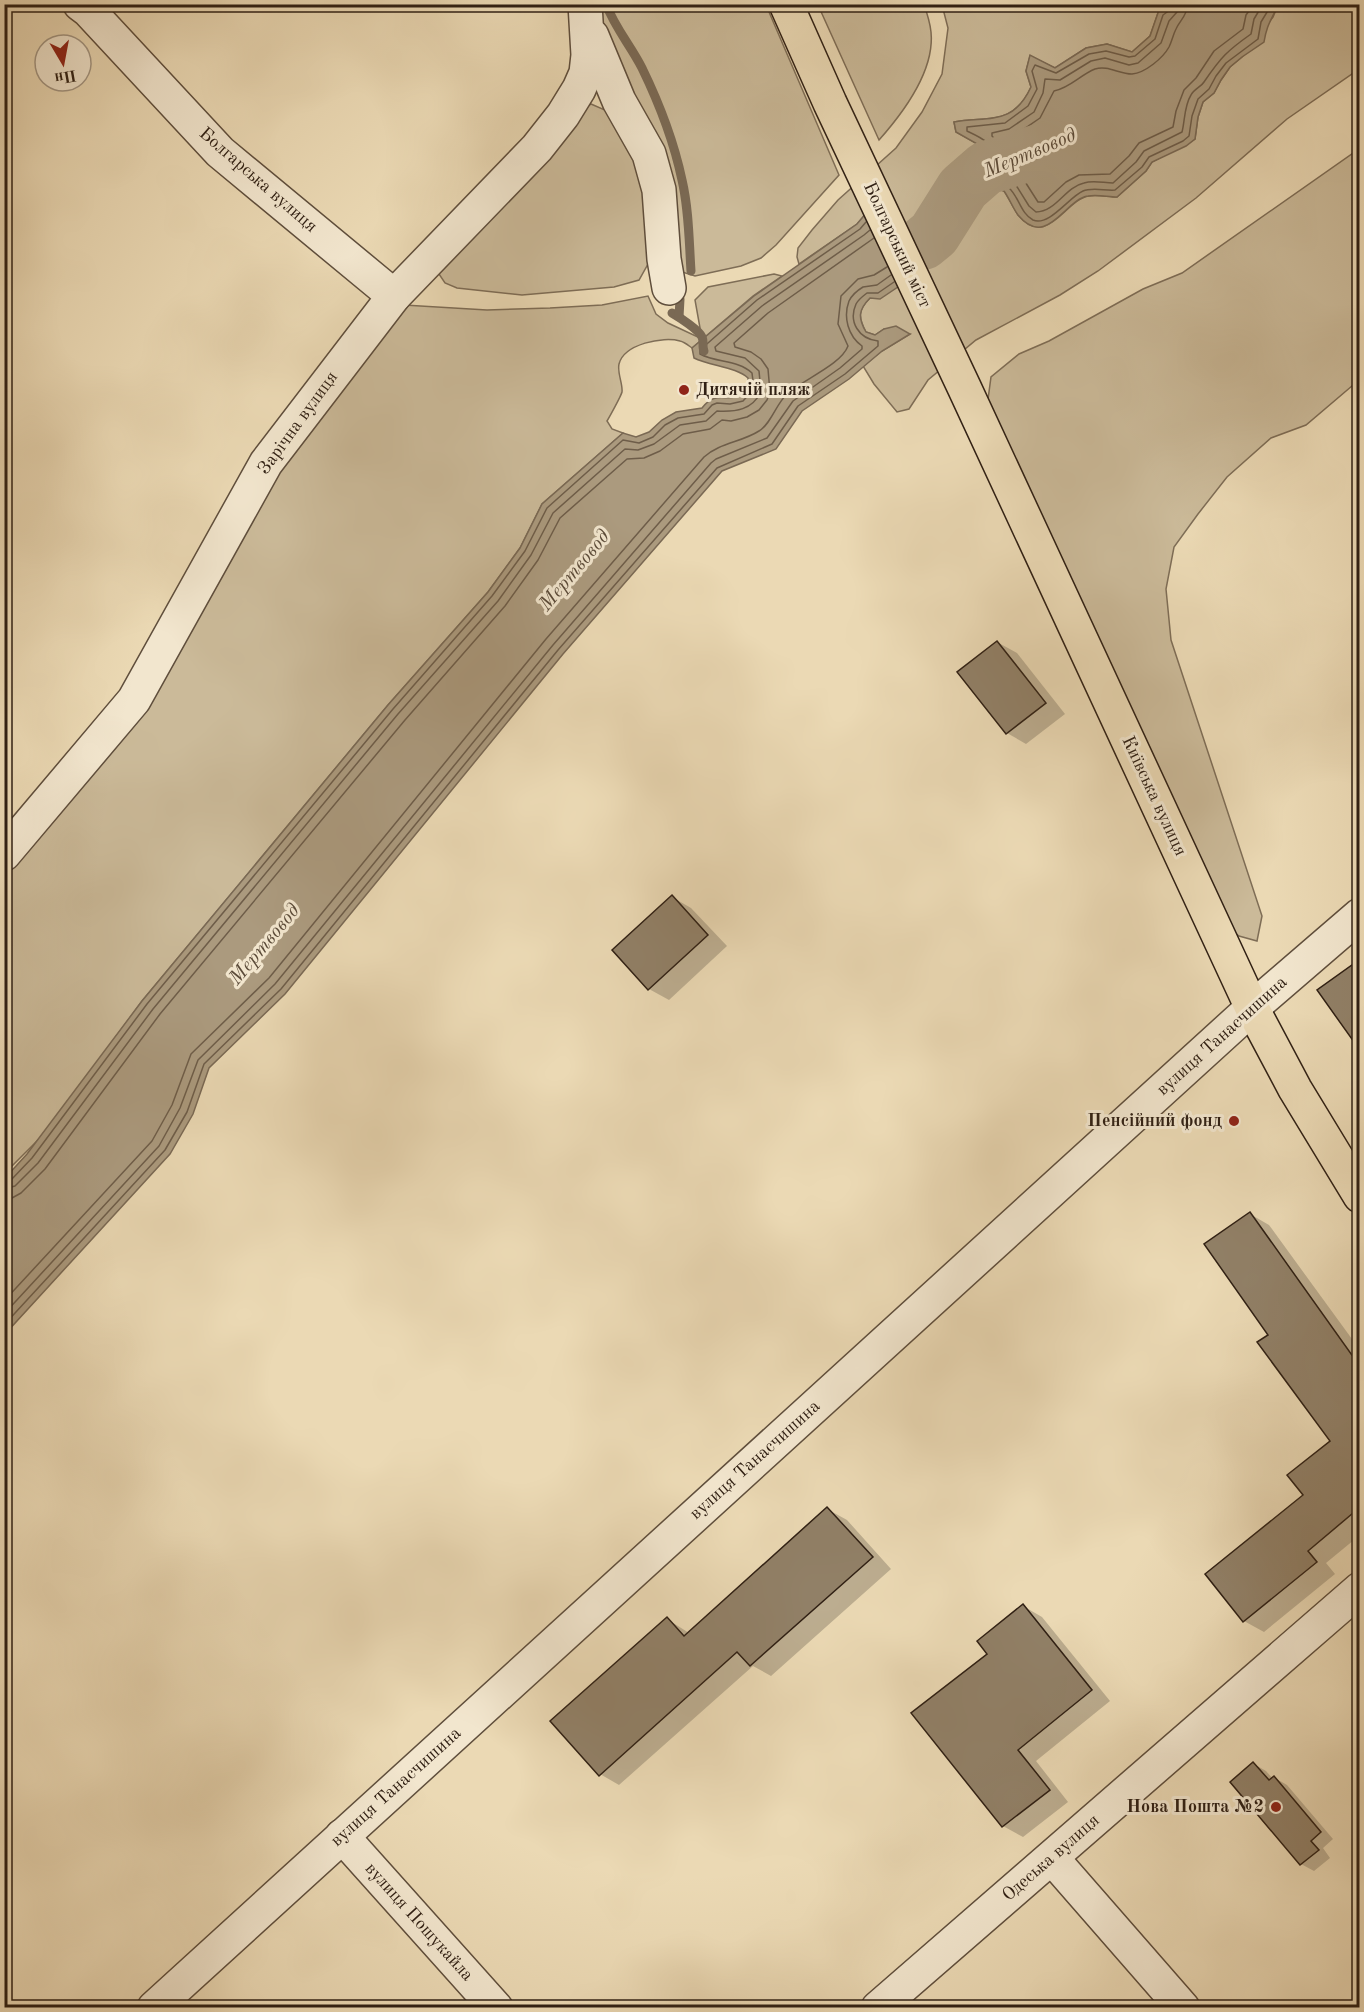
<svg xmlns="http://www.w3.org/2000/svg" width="1364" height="2012" font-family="'Old Standard TT',serif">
<rect width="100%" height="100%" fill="#ebd9b4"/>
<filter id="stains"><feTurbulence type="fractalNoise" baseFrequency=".00333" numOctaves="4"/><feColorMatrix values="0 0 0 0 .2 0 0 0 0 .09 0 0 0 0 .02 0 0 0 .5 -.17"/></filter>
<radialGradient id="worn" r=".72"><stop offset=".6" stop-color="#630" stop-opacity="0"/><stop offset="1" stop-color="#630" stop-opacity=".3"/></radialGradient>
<!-- green -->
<g fill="#cbba99" stroke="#7e6d56" stroke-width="1.5">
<polygon points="597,5 766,5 839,175 776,245 761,258 741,266 695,276 682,272"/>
<path d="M 818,5 L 924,5 C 927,13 930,23 931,32 C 935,71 903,113 879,140 Z"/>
<path d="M 942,5 L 1170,5 L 1159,10 L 1150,36 L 1132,52 L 1107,44 L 1086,48 L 1055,68 L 1030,56 L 1026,71 L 1031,87 C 1013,126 990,116 954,122 L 956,132 L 987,149 L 989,161 L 980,175 L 958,191 L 942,212 L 938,222 L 932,226 L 919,230 L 906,225 L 884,193 L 857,224 L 799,264 L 797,257 L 798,248 L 812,230 L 838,200 L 896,148 L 922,112 L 942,74 L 948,28 Z"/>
<path d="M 1278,5 L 1359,5 L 1359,69 L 1287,119 L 1196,198 L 1098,271 L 1060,295 L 976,340 L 928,380 L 909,409 L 897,412 L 874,384 L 863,366 L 882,351 L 910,334 L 884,329 L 875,335 L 866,332 C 858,317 858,310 870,298 L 932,264 L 947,223 L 971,189 L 983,184 L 1004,191 C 1009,198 1013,208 1018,215 C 1048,250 1065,199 1089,196 C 1097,194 1108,197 1117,197 L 1146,171 L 1152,162 L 1195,139 L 1198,117 L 1203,102 L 1214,93 L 1221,80 L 1230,67 L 1242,57 L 1273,17 Z"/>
<polygon points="591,104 605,110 618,129 649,182 648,264 639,280 614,287 522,295 457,288 445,283 439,274 440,264 584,108"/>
<polygon points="1359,149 1359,380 1306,425 1271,438 1227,477 1198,514 1174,547 1166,589 1171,640 1262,916 1257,941 1239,936 1224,924 987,407 991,377 1019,354 1049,341 1143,289 1182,273"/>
<path d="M 774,274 L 782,276 L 753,296 L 692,348 C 689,346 685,342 680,341 C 663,336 624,344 619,364 C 617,373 623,384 622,392 C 621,396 610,416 607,421 L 612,429 L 623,433 L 542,504 L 520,548 L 488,592 L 388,705 L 142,1001 L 47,1131 L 5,1173 L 5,862 L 269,476 L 404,305 L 487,310 L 550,308 L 602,305 L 648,296 L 656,314 L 668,323 L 702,339 L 695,300 L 708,287 Z"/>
</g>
<!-- water -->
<path fill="#ab9a7e" stroke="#7a6954" stroke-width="1.5" d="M 1170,5 L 1278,5 C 1271,21 1267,24 1264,42 L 1242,57 L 1230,67 L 1221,80 L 1214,93 L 1203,102 L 1198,117 L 1195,139 L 1186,146 L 1152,162 L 1146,171 L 1117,197 C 1108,197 1097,194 1088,196 C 1065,199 1047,250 1018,215 C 1013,208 1009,198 1004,191 L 983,184 L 971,189 L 947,223 L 932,264 L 880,299 L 870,298 C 858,310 858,318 866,332 L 875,335 L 884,329 L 896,326 L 910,334 L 882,351 L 849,379 L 802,411 L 776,449 L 722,471 L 563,654 L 285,994 L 209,1068 L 193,1114 L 170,1154 L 5,1334 L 5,1178 L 27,1154 L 142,1001 L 388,705 L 488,592 L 520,548 L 542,504 L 623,433 L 636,437 L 649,432 L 662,420 L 676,412 L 702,408 C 719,386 730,409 748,388 L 748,378 C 737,367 710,366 694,358 L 692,348 L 754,296 L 857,224 L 884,192 L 906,225 L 919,230 L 932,227 L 938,222 L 942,212 L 958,191 L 980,175 L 989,161 L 986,149 L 956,132 L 954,122 C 989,116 1013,126 1031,87 L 1026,71 L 1030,55 L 1055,68 L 1086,48 L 1107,44 L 1132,52 L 1150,36 L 1159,10 Z"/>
<!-- shadow -->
<g fill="#0003">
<polygon points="997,642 1017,653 1065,714 1026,744 1007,733 959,672"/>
<polygon points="672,897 691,908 727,946 669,1000 649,989 614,950"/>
<polygon points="1360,961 1360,1047 1319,990"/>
<polygon points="1250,1214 1269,1225 1360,1350 1360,1535 1326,1563 1335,1574 1264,1632 1244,1621 1332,1442 1270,1335"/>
<polygon points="827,1509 847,1520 891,1569 771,1676 753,1666 619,1785 600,1774 667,1619 689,1633"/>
<polygon points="1023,1606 1042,1617 1110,1701 1036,1761 1068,1802 1023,1837 1003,1826 913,1713 989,1654"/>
<polygon points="1254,1764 1266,1771 1273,1779 1275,1778 1287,1785 1333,1839 1323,1848 1330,1858 1314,1871 1301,1864"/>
</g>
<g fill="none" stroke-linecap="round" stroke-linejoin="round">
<!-- shore -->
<g stroke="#6e5d49" stroke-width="1.5">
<path d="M 1171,4 L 1170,10 L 1163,15 L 1155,39 L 1135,56 L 1129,57 L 1106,51 L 1089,54 L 1056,73 L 1035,65 L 1032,71 L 1037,89 L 1028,106 L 1005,123 L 967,127 L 967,131 C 984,139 992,142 995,161 L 987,175 L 987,178 C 994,181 1003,182 1008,187 C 1019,196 1020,213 1033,220 C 1049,227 1069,197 1083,191 C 1092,187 1106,191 1115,190 L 1142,167 L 1149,157 L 1183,141 L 1189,136 L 1192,116 L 1198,99 L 1209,89 L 1216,76 L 1226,63 L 1258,39 L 1261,22 L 1272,4"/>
<path d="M 1179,4 L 1177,12 L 1169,21 L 1161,43 L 1138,63 L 1129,65 L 1105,58 L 1091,61 L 1060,80 L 1045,79 L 1043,93 L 1034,112 L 1009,129 L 992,133 L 992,136 C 1004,147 1002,160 999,174 L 1014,182 L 1029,206 L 1036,212 C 1056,212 1065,187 1084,183 C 1093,180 1104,183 1113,183 L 1136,162 L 1144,151 L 1182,132 C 1185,121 1184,106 1191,95 C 1194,89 1201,87 1204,82 C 1221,57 1227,51 1251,34 L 1254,19 L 1263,4"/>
<path d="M 1188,4 C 1187,16 1180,20 1176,29 C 1173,35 1172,41 1169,47 C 1163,58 1145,73 1132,74 C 1119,74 1108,65 1095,69 C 1080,75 1070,88 1054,91 L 1040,118 L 1008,140 L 1012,158 L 1011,169 L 1022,177 L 1038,202 L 1044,202 L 1066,182 L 1079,175 L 1110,174 L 1129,156 L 1139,143 L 1173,127 L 1176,111 L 1184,90 L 1196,78 L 1214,51 L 1243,29 L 1246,15 L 1254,4"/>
<path d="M 4,1182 L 11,1180 L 32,1158 L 147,1004 L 393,709 L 492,596 L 525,551 L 547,508 L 623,440 L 639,443 L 653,437 L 665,425 L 678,418 L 704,414 L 712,405 L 717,403 L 730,404 L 743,401 L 754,389 L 752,373 C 738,360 717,363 700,354 L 700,350 L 757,300 L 860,229 L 866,222"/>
<path d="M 4,1189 L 15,1186 L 38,1163 L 153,1009 L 398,714 L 498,601 L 531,555 L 553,513 L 625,449 L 638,450 L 654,444 L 680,425 L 706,421 L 717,411 C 736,412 752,410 761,392 L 759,371 L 745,358 L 716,351 L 715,347 L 762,306 L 864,235 L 870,230"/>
<polyline points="4,1198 12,1198 21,1193 45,1169 160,1014 405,720 505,606 538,560 560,518 627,459 644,458 660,451 683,434 710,429 722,420 731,421 747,417 759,410 767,400 770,392 768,369 761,359 751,352 735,347 734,343 768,313 874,238"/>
<path d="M 4,1301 L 152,1141 L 172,1105 L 191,1054 L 269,978 L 546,639 L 704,457 C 719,443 742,442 759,431 C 771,424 776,404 787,394 C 802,380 841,365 848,346 L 838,324 L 841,296 L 858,279 L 874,275 L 887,267"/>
<path d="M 4,1314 L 159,1146 L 180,1108 L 198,1060 L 275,984 L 553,645 L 711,463 L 716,459 L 767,438 L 793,401 L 840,368 L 862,349 L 862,346 C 848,336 843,317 849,301 C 852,295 858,290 863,287 L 877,285 L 891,275"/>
<path d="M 4,1325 L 165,1150 L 187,1112 L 204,1064 L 281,989 L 558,650 L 717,468 L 772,444 L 798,406 L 845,374 L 878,346 L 878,341 C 859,339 848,322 856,304 C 858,300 863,296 867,293 L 878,293 L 894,282"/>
</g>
<!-- stream -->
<g stroke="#7a6954" stroke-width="9">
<path d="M 606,4 C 615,28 631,46 642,68 C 659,103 674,142 682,180 C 689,210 689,241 691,271"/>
<path d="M 672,313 C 679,317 699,330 702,337 C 704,341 702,347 704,351"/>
<polyline points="679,317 680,299"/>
</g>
<!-- river -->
<polyline stroke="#ab9a7e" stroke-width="54" points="923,243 934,234 963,188 986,168 1052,147"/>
</g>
<!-- building -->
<g fill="#918067" stroke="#302014" stroke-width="1.5">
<polygon points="997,641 1046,703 1006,734 957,672"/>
<polygon points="672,895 708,935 648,990 612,950"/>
<polygon points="1359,960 1359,1049 1317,990"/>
<polygon points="1250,1212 1359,1365 1359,1508 1308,1551 1317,1562 1243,1622 1205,1574 1303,1495 1287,1475 1330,1441 1257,1342 1268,1335 1204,1244"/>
<polygon points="827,1507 873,1557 750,1666 737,1652 599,1776 550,1721 667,1617 684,1636"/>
<polygon points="1023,1604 1092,1690 1018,1750 1050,1790 1002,1827 911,1713 987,1654 977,1641"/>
<polygon points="1253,1762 1269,1780 1274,1776 1321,1832 1311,1841 1319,1850 1300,1865 1230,1782"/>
</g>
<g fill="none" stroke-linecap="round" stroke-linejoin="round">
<defs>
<g id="street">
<polyline points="80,4 88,10 220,152 394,296"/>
<polyline points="592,36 619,101 649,154 659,190 664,259 669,288"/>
<polyline points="4,854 134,700 266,463 394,296 537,148 563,115 579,89 586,73 588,55 585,4"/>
<polyline points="342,1836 496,2008"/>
<polyline points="1052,1858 1183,2008"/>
<polyline points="154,2008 1252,1008 1360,915"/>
<polyline points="878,2008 1360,1589"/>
</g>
<polyline id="primary" points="786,4 830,103 964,387 1252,1008 1295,1089 1360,1196"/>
</defs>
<!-- street casing -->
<use href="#street" stroke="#5f4e3c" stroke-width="36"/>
<!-- primary casing -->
<use href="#primary" stroke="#302014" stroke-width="36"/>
<!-- street -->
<use href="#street" stroke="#f2e6ce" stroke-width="33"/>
<!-- primary -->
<use href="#primary" stroke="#ebd9b4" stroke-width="33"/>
</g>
<!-- markers -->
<g fill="#8f2418" stroke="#f2e6ce" stroke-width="2">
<circle cx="684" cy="390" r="6"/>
<circle cx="1234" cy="1121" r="6"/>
<circle cx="1276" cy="1807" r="6"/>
</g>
<g text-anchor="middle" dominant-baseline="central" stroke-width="6" stroke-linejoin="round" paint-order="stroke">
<!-- street labels -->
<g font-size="18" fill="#302014" stroke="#f2e6ce">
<text transform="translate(258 180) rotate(41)">Болгарська вулиця</text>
<text transform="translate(897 245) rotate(65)">Болгарський міст</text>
<text transform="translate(298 423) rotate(-54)">Зарічна вулиця</text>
<text transform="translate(1154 796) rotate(65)">Київська вулиця</text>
<text transform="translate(1222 1036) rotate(-42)">вулиця Танасчишина</text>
<text transform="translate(755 1460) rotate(-42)">вулиця Танасчишина</text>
<text transform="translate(396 1787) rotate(-42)">вулиця Танасчишина</text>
<text transform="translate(1051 1858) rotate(-41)">Одеська вулиця</text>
<text transform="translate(419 1922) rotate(48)">вулиця Пошукайла</text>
</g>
<!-- poi labels -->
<g font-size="18" font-weight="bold" fill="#302014" stroke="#f2e6ce" text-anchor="end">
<text x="696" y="390" text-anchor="start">Дитячій пляж</text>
<text x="1222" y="1121">Пенсійний фонд</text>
<text x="1264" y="1807">Нова Пошта №2</text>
</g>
<!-- water labels -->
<g font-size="20" font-style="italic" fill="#5b4b39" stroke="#f2e6ce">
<text transform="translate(1030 154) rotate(-23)">Мертвовод</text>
<text transform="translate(575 571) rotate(-50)">Мертвовод</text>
<text transform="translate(265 945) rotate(-50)">Мертвовод</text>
</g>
</g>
<!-- margin -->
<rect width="1364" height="2012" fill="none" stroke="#ebd9b4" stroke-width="24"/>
<rect x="6" y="6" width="1352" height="2000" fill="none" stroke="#302014" stroke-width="3"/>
<rect x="12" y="12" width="1340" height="1988" fill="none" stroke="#302014" stroke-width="1.5"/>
<!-- north arrow -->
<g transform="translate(63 63) rotate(170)"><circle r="28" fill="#f2e6ce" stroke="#a49784" stroke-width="1.5"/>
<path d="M0-4.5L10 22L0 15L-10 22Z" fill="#8f2418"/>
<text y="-9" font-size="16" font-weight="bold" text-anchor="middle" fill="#302014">Пн</text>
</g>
<rect width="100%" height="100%" filter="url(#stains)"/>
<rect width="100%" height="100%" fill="url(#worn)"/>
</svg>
